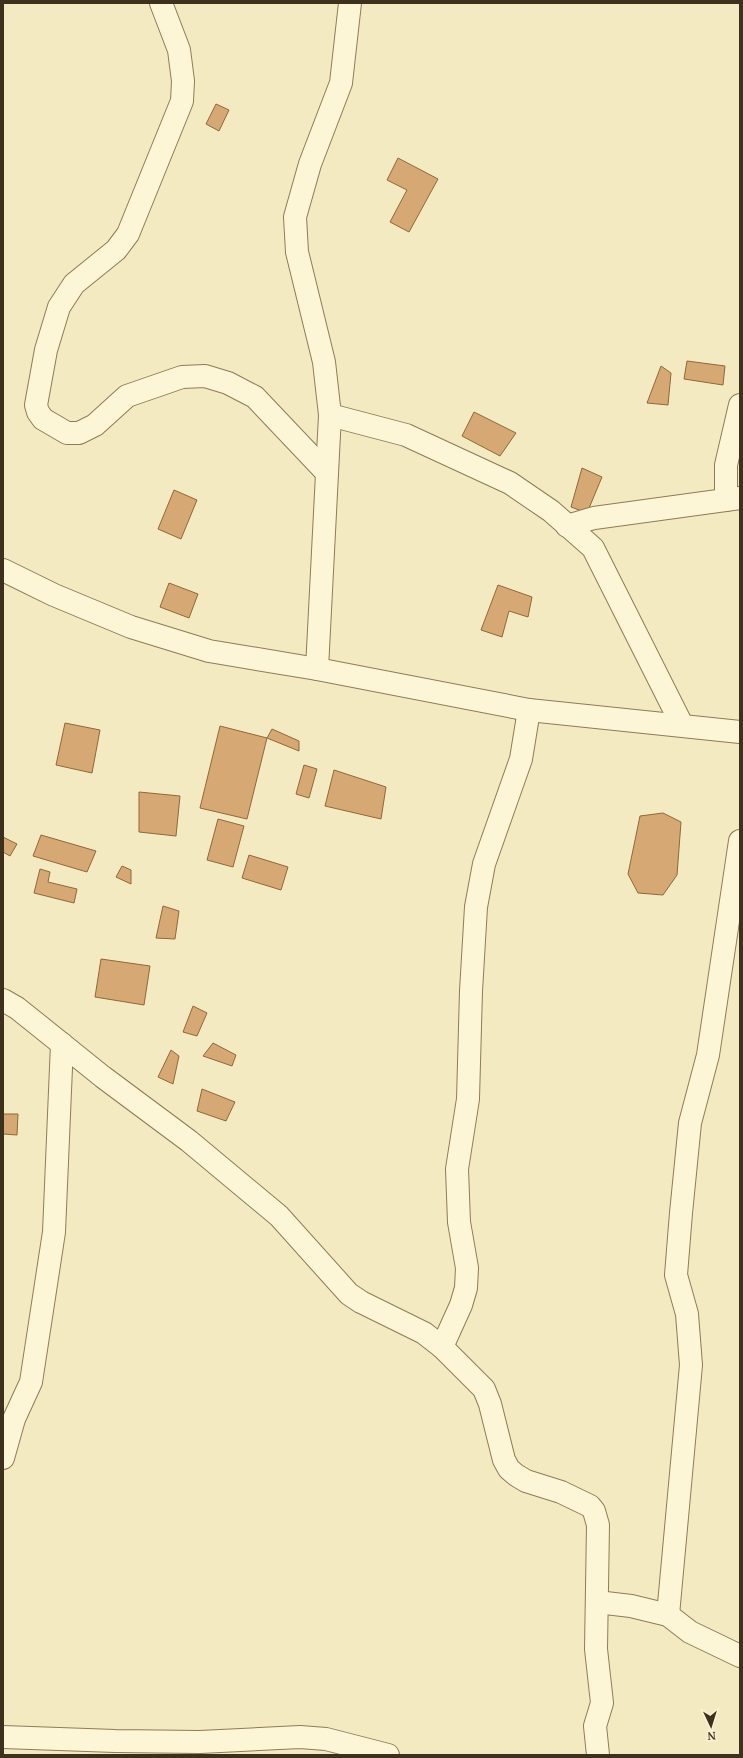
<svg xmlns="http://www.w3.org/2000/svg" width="743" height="1758" font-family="'PT Serif',serif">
<rect width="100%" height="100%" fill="#f3eac2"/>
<!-- building -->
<g fill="#d5a874" stroke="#91673a">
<polygon points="216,104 229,110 219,131 206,124"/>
<polygon points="398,158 438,179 409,232 390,222 407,190 387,180"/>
<polygon points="687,361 725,366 723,385 684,379"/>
<polygon points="661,366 671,373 668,405 647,403"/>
<polygon points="474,412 516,433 500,456 462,436"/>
<polygon points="582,468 602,477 587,513 571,507"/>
<polygon points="174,490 197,500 181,539 158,529"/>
<polygon points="169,583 198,594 189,618 160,607"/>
<polygon points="498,585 532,597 528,617 509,611 502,637 481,630"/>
<polygon points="65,723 100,730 92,773 56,765"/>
<polygon points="220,726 267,738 247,819 200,808"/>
<polygon points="272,729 299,741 299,751 267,738"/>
<polygon points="304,765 317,769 309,798 296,794"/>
<polygon points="334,770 386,787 381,819 325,806"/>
<polygon points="139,792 180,796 176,836 139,832"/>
<polygon points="663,813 681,822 677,875 663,895 638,893 628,874 640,816"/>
<polygon points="218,819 244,826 233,867 207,860"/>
<polygon points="41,835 96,851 87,872 33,856"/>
<polygon points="3,837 17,844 10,856 3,852"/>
<polygon points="249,855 288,867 281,890 242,878"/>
<polygon points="122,866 131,870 131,884 116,877"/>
<polygon points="40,869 50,872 48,882 77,889 74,903 34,893"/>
<polygon points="163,906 179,911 175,939 156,938"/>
<polygon points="101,959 150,966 144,1005 95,997"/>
<polygon points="193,1006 207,1013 197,1036 183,1032"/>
<polygon points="213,1043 236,1055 232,1066 203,1056"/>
<polygon points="171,1050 179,1056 173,1084 158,1077"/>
<polygon points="202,1089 235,1102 226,1121 197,1111"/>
<polygon points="3,1114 18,1114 17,1135 3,1134"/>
</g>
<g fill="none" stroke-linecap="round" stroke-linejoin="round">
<defs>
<g id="minor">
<polyline points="161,3 179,50 183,81 182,101 128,234 116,250 74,284 59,307 46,350 36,405 38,412 43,419 67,433 79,433 95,425 127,396 182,377 205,376 228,383 255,397 327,473"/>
<polyline points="330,415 406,435 510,483 551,511 593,548 682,725"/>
<polyline points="726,500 726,465 740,405"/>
<polyline points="567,526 594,518 740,498"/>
<polyline points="3,570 54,595 131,627 209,651 317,669 529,710 740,732"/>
<polyline points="317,669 330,415 324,362 297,252 295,217 310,164 341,83 350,3"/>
<polyline points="3,1000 17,1008 103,1077 189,1141 279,1216 349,1294 361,1302 424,1333 442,1347 484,1389 490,1404 504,1460 509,1469 516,1475 526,1481 561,1492 590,1506 594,1511 598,1525 596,1649 602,1703 595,1726 598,1755"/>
<polyline points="442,1347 461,1305 466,1288 467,1268 459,1222 457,1169 468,1099 471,991 476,907 484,864 521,759 529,710"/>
<polyline points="3,1458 14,1419 31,1382 54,1232 62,1044"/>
<polyline points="597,1602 631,1606 668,1615 690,1632 740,1656"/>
<polyline points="668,1615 691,1365 687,1314 676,1275 681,1213 690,1123 708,1055 740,841"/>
<polyline points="3,1737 115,1741 200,1742 300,1737 326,1739 388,1755"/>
</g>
</defs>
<!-- minor casing -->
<use href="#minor" stroke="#8f7b57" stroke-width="24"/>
<!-- minor -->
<use href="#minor" stroke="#fcf5d6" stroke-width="22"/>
</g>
<!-- border -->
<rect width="743" height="1758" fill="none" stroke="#3d301d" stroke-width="8"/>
<!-- north arrow -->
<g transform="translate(711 1726) rotate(176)" stroke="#f9f3d2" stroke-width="3" paint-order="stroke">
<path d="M0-3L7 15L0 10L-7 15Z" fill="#3d301d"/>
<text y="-6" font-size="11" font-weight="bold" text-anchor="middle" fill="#3d301d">N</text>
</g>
</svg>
